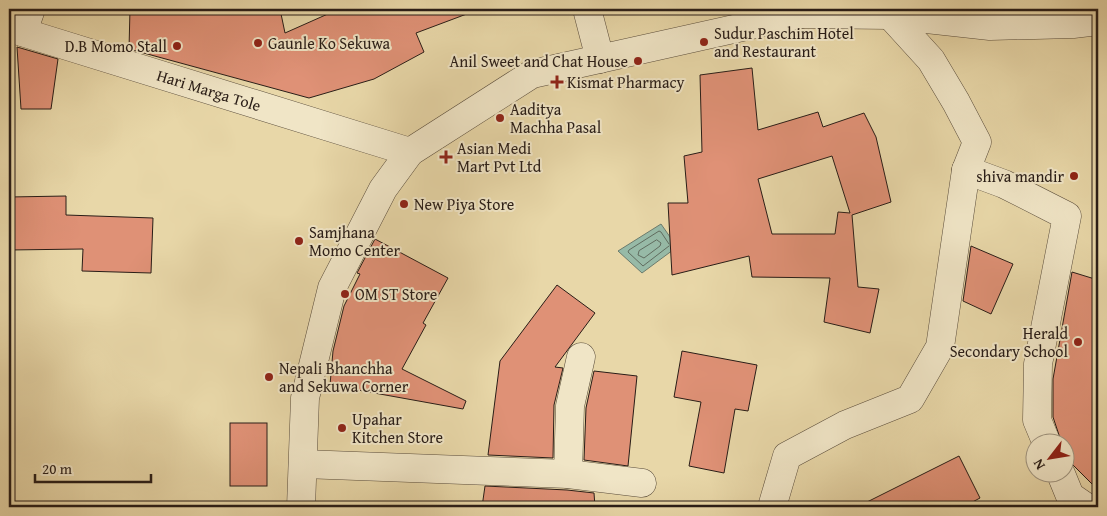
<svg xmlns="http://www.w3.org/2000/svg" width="1107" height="516" font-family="'Gentium Book Plus',serif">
<rect width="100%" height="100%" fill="#e8d7a8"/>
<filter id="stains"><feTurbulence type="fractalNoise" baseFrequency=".004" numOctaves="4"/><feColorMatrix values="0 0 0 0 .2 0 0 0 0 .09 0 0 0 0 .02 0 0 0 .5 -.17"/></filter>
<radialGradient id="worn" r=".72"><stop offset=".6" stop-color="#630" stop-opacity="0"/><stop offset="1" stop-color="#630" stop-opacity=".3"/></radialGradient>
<!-- water -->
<polygon fill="#97baa7" stroke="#6b7b6d" points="661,224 677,247 642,273 618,251"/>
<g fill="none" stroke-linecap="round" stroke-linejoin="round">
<!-- shore -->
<g stroke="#606c5f" stroke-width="1">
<polygon points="657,240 661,243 660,246 644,258 638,255 639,251"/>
<polyline points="669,244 661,232 659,231 629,250 628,252 643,266 669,246"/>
</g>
</g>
<!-- building -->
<g fill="#df9176" stroke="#291d17" fill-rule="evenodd">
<polygon points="130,9 280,9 285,33 339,9 471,9 472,12 416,33 424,52 374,79 309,98 129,49"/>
<polygon points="17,47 58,59 51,109 21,109"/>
<path d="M 752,68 L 758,130 L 818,112 L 823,127 L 864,113 L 876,137 L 891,202 L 852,215 L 858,287 L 879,289 L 870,333 L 824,322 L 830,278 L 752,277 L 749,256 L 672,275 L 668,203 L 688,203 L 684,156 L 702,152 L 700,75 ZM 832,156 L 850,213 L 838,212 L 835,234 L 772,234 L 758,179 Z"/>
<polygon points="66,196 66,215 153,218 151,273 82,271 83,249 9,250 9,197"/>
<polygon points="375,239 448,278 423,323 426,325 402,369 466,401 463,409 330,385 333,351 344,306 360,274 357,273"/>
<polygon points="971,246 1013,264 991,314 963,301"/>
<polygon points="1072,272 1098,280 1098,490 1069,461 1064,451 1064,444 1062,444 1053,417 1053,379"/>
<polygon points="557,285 595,313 555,367 563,368 554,405 553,458 488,455 500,361"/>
<polygon points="682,351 757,365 748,411 735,409 724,473 689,466 701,402 674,397"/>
<polygon points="594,371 637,376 628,466 584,460 586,408"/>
<rect x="230" y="423" width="37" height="63"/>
<polygon points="959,456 980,498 963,507 857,507"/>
<polygon points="485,486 567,490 594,493 595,507 482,507"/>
</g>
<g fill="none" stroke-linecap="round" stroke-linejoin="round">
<defs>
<g id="minor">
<polyline points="587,9 600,59"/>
<polyline points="801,14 890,15 990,26 1073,24 1098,21"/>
<polyline points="9,28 410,152"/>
<polyline points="23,32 31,9"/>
<polyline points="966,170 1004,184 1067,216 1038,364 1037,420 1047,444"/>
<polyline points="303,464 568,474 642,483"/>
<polyline points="568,474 570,406 581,357"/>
<polyline points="1061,474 1070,496 1086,507"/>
<polyline points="301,507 305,398 332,288 383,189 410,152 532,74 801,14 802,9"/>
<polyline points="772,507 787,456 845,425 910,399 940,347 966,170 977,142 956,102 931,60 890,15"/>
</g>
</defs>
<!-- minor casing -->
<use href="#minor" stroke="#594c3b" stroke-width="29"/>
<!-- minor -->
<use href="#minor" stroke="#f0e5c6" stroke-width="28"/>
</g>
<!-- markers -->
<g fill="#8f2418" stroke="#f0e5c6" stroke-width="2">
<circle cx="704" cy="42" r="5"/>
<circle cx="258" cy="43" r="5"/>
<circle cx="177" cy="46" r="5"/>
<circle cx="638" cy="61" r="5"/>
<path d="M554.5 74.5h5v5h5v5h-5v5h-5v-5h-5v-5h5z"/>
<circle cx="500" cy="118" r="5"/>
<path d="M443.5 149.5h5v5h5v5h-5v5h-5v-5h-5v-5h5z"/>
<circle cx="1074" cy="176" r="5"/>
<circle cx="404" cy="204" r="5"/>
<circle cx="299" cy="241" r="5"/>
<circle cx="345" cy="294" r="5"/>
<circle cx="1078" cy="342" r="5"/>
<circle cx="269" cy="377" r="5"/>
<circle cx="342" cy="428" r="5"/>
</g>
<g text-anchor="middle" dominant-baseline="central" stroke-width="4" stroke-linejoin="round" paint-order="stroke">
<!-- poi labels -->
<g font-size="16" fill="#291d17" stroke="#f0e5c6" text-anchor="start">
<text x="714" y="33">Sudur Paschim Hotel<tspan x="714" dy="18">and Restaurant</tspan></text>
<text x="268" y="43">Gaunle Ko Sekuwa</text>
<text x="167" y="46" text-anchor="end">D.B Momo Stall</text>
<text x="628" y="61" text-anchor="end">Anil Sweet and Chat House</text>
<text x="567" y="82">Kismat Pharmacy</text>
<text x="510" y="109">Aaditya<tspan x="510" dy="18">Machha Pasal</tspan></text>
<text x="457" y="148">Asian Medi<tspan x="457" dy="18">Mart Pvt Ltd</tspan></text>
<text x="1064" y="176" text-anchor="end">shiva mandir</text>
<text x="414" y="204">New Piya Store</text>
<text x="309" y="232">Samjhana<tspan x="309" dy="18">Momo Center</tspan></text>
<text x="355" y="294">OM ST Store</text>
<text x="1068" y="333" text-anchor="end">Herald<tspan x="1068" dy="18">Secondary School</tspan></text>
<text x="279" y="368">Nepali Bhanchha<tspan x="279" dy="18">and Sekuwa Corner</tspan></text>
<text x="352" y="419">Upahar<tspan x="352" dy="18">Kitchen Store</tspan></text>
</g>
<!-- street labels -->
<g font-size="16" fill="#291d17" stroke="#f0e5c6">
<text transform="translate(209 90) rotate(17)">Hari Marga Tole</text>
</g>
</g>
<!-- margin -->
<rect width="1107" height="516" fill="none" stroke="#e8d7a8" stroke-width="30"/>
<rect x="10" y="10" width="1087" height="496" fill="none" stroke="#291d17" stroke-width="2.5"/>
<rect x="15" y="15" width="1077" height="486" fill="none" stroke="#291d17"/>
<!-- north arrow -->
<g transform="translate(1050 458) rotate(239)"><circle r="24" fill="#f0e5c6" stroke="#a09580"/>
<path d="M0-4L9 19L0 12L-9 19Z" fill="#8f2418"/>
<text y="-8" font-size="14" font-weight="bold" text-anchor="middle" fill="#291d17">N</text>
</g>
<!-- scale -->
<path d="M35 474v8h116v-8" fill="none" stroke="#291d17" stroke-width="2.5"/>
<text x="42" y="474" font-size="15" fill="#291d17" stroke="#f0e5c6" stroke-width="4" paint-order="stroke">20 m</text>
<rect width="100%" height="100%" filter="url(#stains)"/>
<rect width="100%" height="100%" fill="url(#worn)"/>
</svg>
